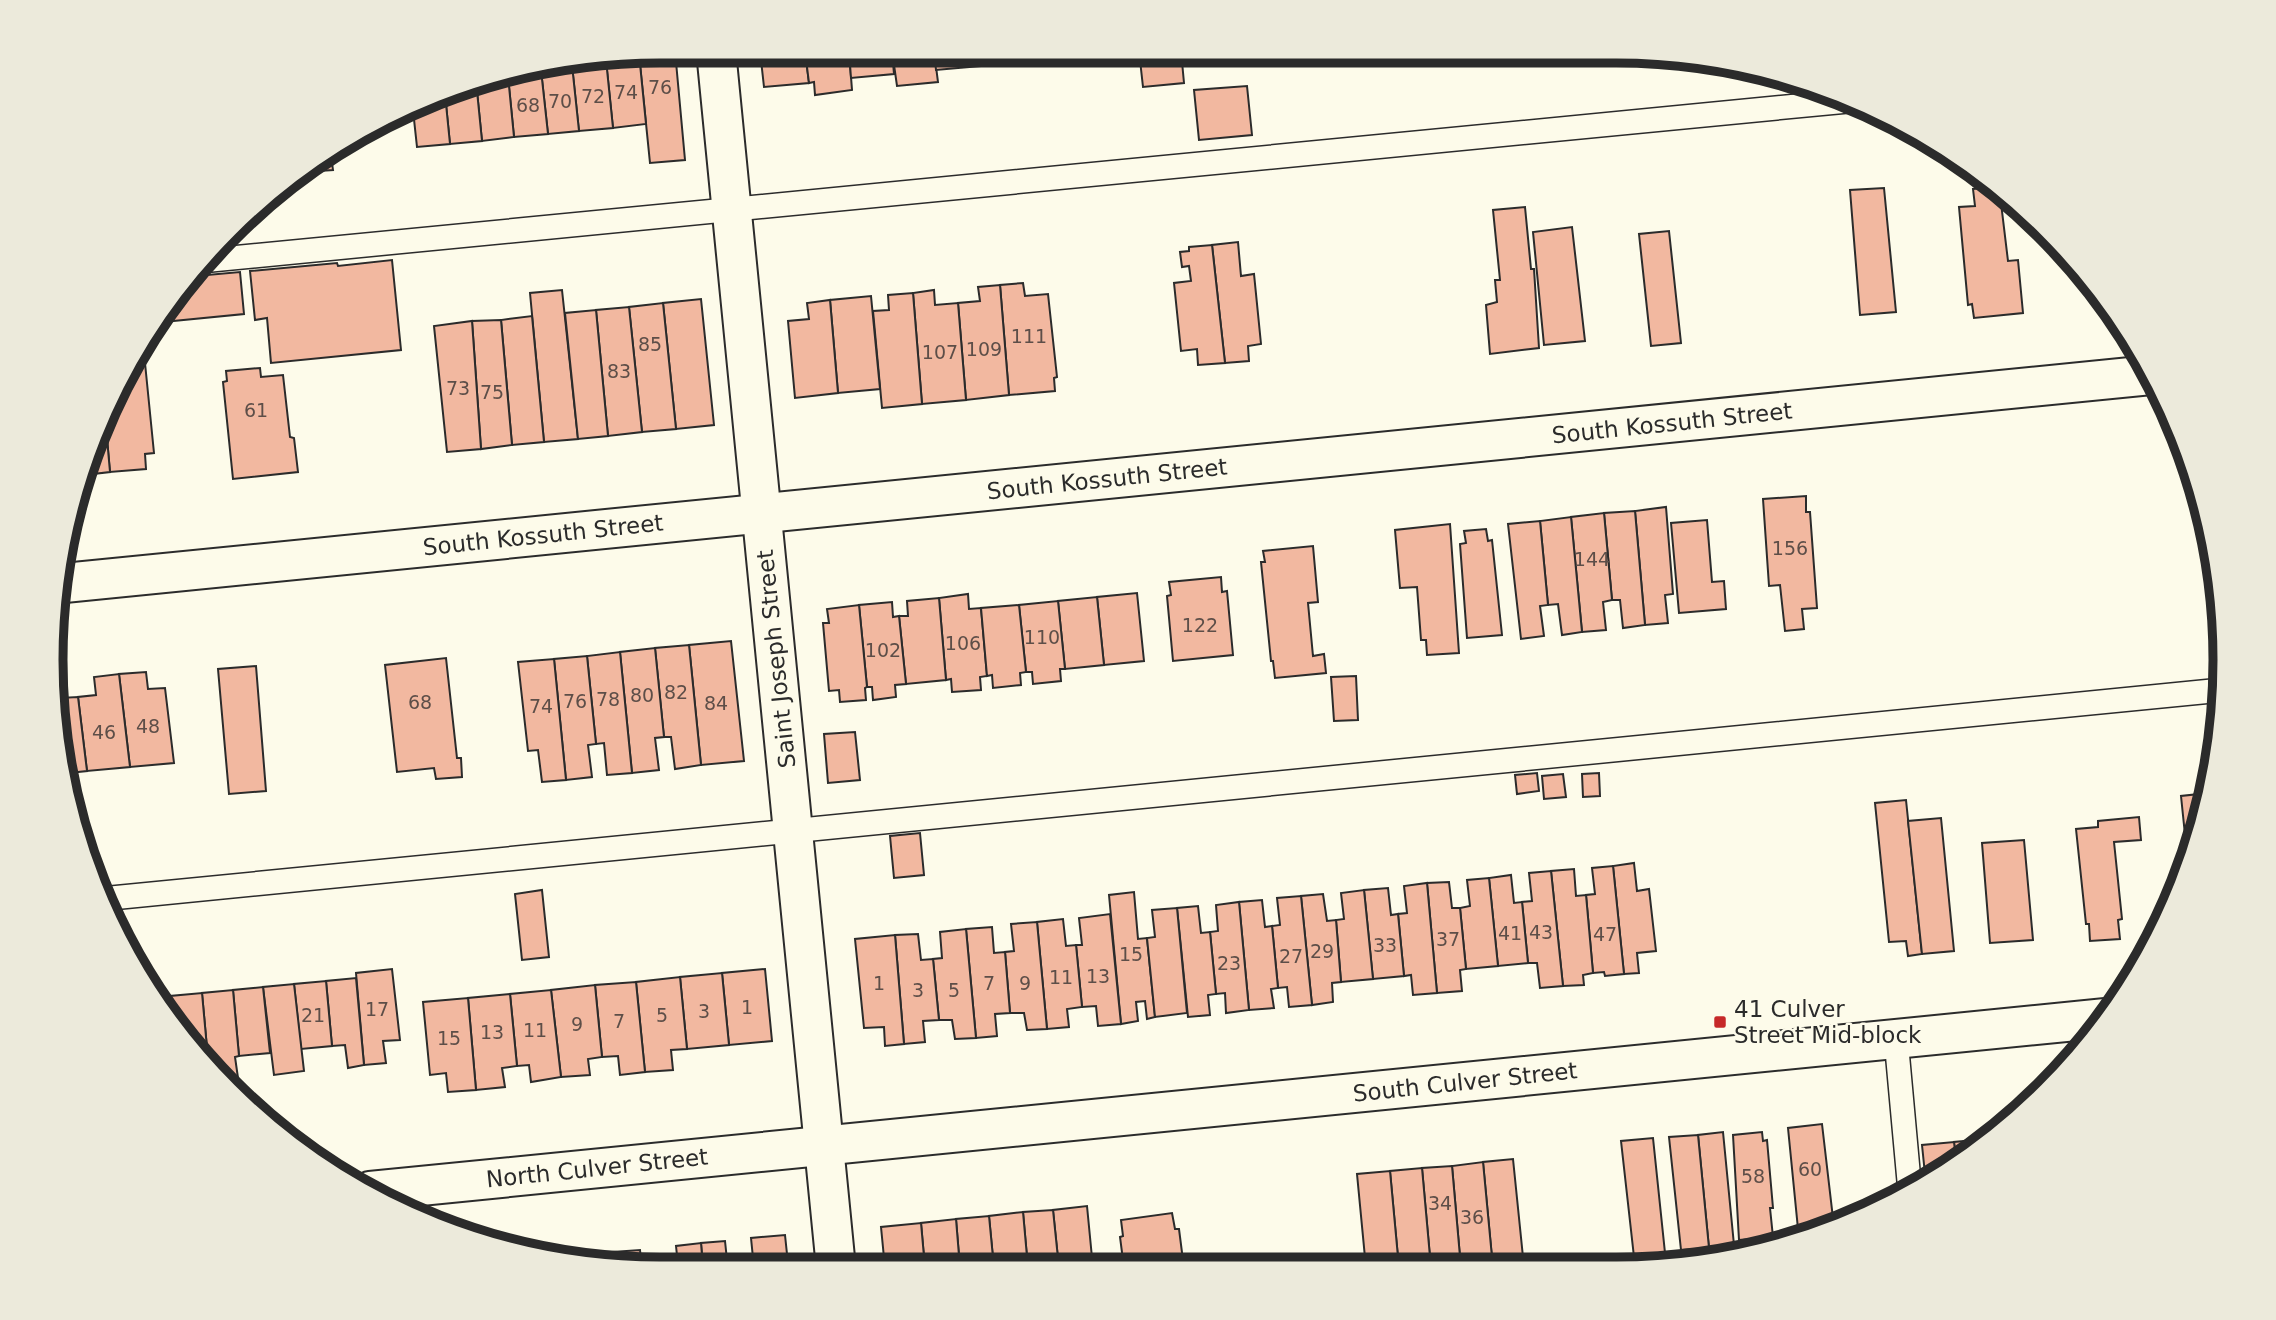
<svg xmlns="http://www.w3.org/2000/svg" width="2276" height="1320" font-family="'DejaVu Sans',sans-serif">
<rect width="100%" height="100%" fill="#fdfbea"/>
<!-- building -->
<g fill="#f2b8a0" stroke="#2b2b2b" stroke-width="2">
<polygon points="660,51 675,51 685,160 650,163 639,54"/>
<polygon points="760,51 805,51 809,83 764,87"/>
<polygon points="805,51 849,51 852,90 815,95 814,82 809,83"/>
<polygon points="849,51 892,51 894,74 851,78"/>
<polygon points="892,51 934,51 938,82 897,86"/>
<polygon points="934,51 978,51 980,66 936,70"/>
<polygon points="1139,51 1181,51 1184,83 1143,87"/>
<polygon points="639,54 646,124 613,128 606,60"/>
<polygon points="606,60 613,128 579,131 572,65"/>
<polygon points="572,65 579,131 548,134 541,70"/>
<polygon points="541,70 548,134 514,137 508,76"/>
<polygon points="508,76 514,137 482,141 476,81"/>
<polygon points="476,81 482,141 450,144 445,94 465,83"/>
<polygon points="1247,86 1252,135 1199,140 1194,90"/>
<polygon points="445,94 450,144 417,147 413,110"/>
<polygon points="335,152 335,156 331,156 333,170 304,172 304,169"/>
<polygon points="1995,187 1998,189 2001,203 2008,261 2018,260 2023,313 1974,318 1972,304 1968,305 1959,207 1975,206 1973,189"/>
<polygon points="1884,188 1896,312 1860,315 1850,190"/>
<polygon points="1525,207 1531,269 1534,269 1539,348 1490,354 1486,305 1497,302 1495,280 1500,280 1493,210"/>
<polygon points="1572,227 1585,341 1544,345 1533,232"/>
<polygon points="1669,231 1681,343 1651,346 1639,234"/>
<polygon points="1238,242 1241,276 1254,274 1261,344 1248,346 1249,361 1225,363 1212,245"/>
<polygon points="1212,245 1225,363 1198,365 1197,349 1181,351 1174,283 1191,281 1189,266 1182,267 1180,252 1189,251 1189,247"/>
<polygon points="392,260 401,350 271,363 267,318 255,320 250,271 337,263 338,266"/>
<polygon points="240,272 244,314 153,323 196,276"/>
<polygon points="1023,283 1025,296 1048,294 1057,377 1054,378 1055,391 1009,395 1000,285"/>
<polygon points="1000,285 1009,395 966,400 958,303 980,301 978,287"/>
<polygon points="562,290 578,439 544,442 530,293"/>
<polygon points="934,290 935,305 958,303 966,400 922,404 913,293"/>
<polygon points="913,293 922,404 882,408 873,311 889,310 888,295"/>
<polygon points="871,296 880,389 838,393 830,300"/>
<polygon points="701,299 714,425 676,429 663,303"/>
<polygon points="830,300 838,393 795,398 788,321 809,319 807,303"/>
<polygon points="663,303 676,429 642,432 629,307"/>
<polygon points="629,307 642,432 608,436 596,310"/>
<polygon points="596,310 608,436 578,439 565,313"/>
<polygon points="532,316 544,442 512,445 501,320"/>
<polygon points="501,320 512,445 481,449 472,321"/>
<polygon points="472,321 481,449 447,452 434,326"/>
<polygon points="145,363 154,453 145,454 146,469 110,472 106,427 134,364"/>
<polygon points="260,368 261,377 283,375 290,437 294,438 298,472 233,479 223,382 227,381 226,371"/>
<polygon points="106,427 110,472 84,475"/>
<polygon points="1806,496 1806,512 1810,512 1817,608 1802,609 1804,629 1785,631 1780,585 1769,586 1763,499"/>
<polygon points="1666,507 1673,594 1665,595 1668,623 1645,625 1635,511"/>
<polygon points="1635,511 1645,625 1623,628 1620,600 1612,600 1604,513"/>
<polygon points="1604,513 1612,600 1603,602 1606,630 1582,632 1571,517"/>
<polygon points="1571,517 1582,632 1562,635 1558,604 1548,605 1540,521"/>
<polygon points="1707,520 1712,582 1724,581 1726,609 1679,613 1671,523"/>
<polygon points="1540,521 1548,605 1540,606 1544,636 1521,639 1508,524"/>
<polygon points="1450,524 1459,653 1427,655 1426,640 1421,640 1417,587 1400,588 1395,530"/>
<polygon points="1486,529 1488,541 1492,540 1502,635 1467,638 1460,544 1466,543 1464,531"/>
<polygon points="1313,546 1318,602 1308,603 1313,656 1324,654 1326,673 1275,678 1273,661 1271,661 1261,562 1265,562 1263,551"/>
<polygon points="1221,577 1222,592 1227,591 1233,655 1173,661 1167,596 1171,595 1169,582"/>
<polygon points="1137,593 1144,661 1104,665 1097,597"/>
<polygon points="968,594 969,609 981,608 987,676 980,677 981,690 952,692 951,679 946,680 939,598"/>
<polygon points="1097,597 1104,665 1065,669 1058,601"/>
<polygon points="2219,597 2223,640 2221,640 2216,598"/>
<polygon points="939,598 946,680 906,684 899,616 908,616 907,601"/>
<polygon points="1058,601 1065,669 1060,669 1061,681 1033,684 1032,672 1026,672 1019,605"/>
<polygon points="892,602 893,617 899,616 906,684 895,685 896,697 873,700 872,687 867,687 859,605"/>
<polygon points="859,605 867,687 865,688 866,700 840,702 839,690 829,691 823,623 829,623 827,609"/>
<polygon points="1019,605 1026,672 1020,673 1021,685 993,688 992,675 987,676 981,608"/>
<polygon points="731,641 744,761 701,765 689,645"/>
<polygon points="689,645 701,765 675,769 671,737 664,737 655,648"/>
<polygon points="655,648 664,737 655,738 659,770 632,773 620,652"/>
<polygon points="620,652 632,773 607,775 604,743 596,744 587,656"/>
<polygon points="587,656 596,744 588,745 592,777 566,780 554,659"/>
<polygon points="446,658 457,758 461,758 462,777 436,779 434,768 397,772 385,665"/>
<polygon points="554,659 566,780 542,782 538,750 528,751 518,662"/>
<polygon points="256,666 266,791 229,794 218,669"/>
<polygon points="146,672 148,689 165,688 174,763 130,767 119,674"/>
<polygon points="119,674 130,767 87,771 78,697 96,695 94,677"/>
<polygon points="1356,676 1358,720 1334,721 1331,677"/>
<polygon points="54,680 59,680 60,698 78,697 87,771 69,773 52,699"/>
<polygon points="855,732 860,780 828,783 824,734"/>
<polygon points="1537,773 1539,791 1517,794 1515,775"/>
<polygon points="1599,773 1600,796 1583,797 1582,774"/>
<polygon points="1563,774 1566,797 1544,799 1542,776"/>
<polygon points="2209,793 2188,864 2181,796"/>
<polygon points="1906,800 1922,954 1908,956 1906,941 1889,942 1875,803"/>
<polygon points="2139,817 2141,840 2114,842 2122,919 2118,920 2120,939 2090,941 2089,924 2086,924 2076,829 2098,827 2098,821"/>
<polygon points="1941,818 1954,951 1922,954 1908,821"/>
<polygon points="920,833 924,875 894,878 890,836"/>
<polygon points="2024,840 2033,940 1990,943 1982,843"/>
<polygon points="1634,863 1637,891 1649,889 1656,951 1637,953 1639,973 1624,974 1613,866"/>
<polygon points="1613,866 1624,974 1605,976 1604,972 1593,973 1586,895 1595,894 1592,868"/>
<polygon points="1574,869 1576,896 1586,895 1593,973 1583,975 1584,985 1563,986 1551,871"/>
<polygon points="1551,871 1563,986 1540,988 1537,963 1528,963 1522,902 1532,901 1529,873"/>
<polygon points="1511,875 1514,903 1522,902 1528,963 1498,966 1489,878"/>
<polygon points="1489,878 1498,966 1466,969 1460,908 1470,906 1467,880"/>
<polygon points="1449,882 1452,908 1460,908 1466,969 1460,970 1462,991 1437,993 1427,883"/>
<polygon points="1427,883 1437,993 1413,995 1411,975 1404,976 1398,914 1407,913 1404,886"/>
<polygon points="1388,888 1391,915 1398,914 1404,976 1373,979 1364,890"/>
<polygon points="542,890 549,957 522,960 515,894"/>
<polygon points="1364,890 1373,979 1341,982 1336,920 1344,919 1341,893"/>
<polygon points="1134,892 1138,939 1147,938 1155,1017 1147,1019 1145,1001 1136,1002 1138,1021 1121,1024 1109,895"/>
<polygon points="1323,894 1327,921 1336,920 1341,982 1332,983 1333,1002 1312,1005 1301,896"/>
<polygon points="1301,896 1312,1005 1289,1007 1287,987 1278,988 1272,926 1280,925 1277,898"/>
<polygon points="1262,900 1265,927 1272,926 1278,988 1271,989 1274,1008 1249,1010 1239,902"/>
<polygon points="1239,902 1249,1010 1226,1013 1225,993 1216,994 1210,932 1218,931 1216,905"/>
<polygon points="1198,906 1201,933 1210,932 1216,994 1208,995 1210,1015 1188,1017 1177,908"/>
<polygon points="1177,908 1187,1013 1155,1017 1147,938 1155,937 1152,910"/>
<polygon points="1110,914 1121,1024 1098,1026 1096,1006 1082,1007 1076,945 1082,945 1079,918"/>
<polygon points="1063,919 1066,946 1076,945 1082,1007 1067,1009 1069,1027 1047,1029 1037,922"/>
<polygon points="1037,922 1047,1029 1027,1030 1024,1013 1010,1013 1005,952 1014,951 1011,924"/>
<polygon points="992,927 994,953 1005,952 1010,1013 995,1014 997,1036 976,1038 966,929"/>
<polygon points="966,929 976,1038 955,1039 952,1020 939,1020 933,959 942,958 940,932"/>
<polygon points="918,934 921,960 933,959 939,1020 923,1021 925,1042 904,1044 895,935"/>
<polygon points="895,935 904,1044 885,1046 884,1027 864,1028 855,939"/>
<polygon points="392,969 400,1040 383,1041 386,1063 364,1065 356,973"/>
<polygon points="765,969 772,1041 729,1045 722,973"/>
<polygon points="722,973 729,1045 687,1049 680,977"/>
<polygon points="680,977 687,1049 671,1050 673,1070 645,1072 636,982"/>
<polygon points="356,978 364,1065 348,1068 345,1045 332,1046 326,981"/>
<polygon points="326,981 332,1046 301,1049 294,984"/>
<polygon points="636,982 645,1072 620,1075 618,1056 602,1057 595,985"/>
<polygon points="294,984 304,1071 274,1075 263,987"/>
<polygon points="595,985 602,1057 588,1059 590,1075 561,1077 551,990"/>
<polygon points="263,987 270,1053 239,1056 233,990"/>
<polygon points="233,990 239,1056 235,1057 238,1078 222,1080 212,1070 210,1059 208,1059 202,993"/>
<polygon points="551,990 561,1077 531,1082 529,1065 517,1066 510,994"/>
<polygon points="202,993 208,1059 205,1059 206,1065 172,1014 170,996"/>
<polygon points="510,994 517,1066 502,1068 505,1087 476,1090 468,998"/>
<polygon points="468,998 476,1090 448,1092 446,1073 430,1075 423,1002"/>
<polygon points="1822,1124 1834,1227 1811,1237 1799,1239 1788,1128"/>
<polygon points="1723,1132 1734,1245 1709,1248 1698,1135"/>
<polygon points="1762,1132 1763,1141 1767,1140 1773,1208 1770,1208 1773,1237 1739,1240 1733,1135"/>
<polygon points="1698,1135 1709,1248 1681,1250 1669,1137"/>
<polygon points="1653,1138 1665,1253 1634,1257 1621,1141"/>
<polygon points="1985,1139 1956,1160 1954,1142"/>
<polygon points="1954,1142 1956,1160 1926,1184 1922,1145"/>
<polygon points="1513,1159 1524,1267 1493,1268 1483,1162"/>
<polygon points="1483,1162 1493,1268 1461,1268 1452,1166"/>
<polygon points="1452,1166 1461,1268 1431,1268 1422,1168"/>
<polygon points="1422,1168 1431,1268 1399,1268 1390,1171"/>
<polygon points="1390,1171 1399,1268 1366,1268 1357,1174"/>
<polygon points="1087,1206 1093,1268 1059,1268 1053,1210"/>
<polygon points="1053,1210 1059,1268 1028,1268 1023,1212"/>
<polygon points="1023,1212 1028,1268 994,1268 989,1216"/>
<polygon points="1172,1213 1175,1229 1179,1229 1184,1268 1124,1268 1120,1237 1123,1236 1121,1220"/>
<polygon points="989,1216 994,1268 960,1268 956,1219"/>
<polygon points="956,1219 960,1268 925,1268 921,1223"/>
<polygon points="921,1223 925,1268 885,1268 881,1227"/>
<polygon points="785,1235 787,1254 793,1254 795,1268 749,1268 748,1258 753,1258 751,1238"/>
<polygon points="725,1241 727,1260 748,1258 749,1268 703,1268 701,1243"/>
<polygon points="701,1243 703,1268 658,1268 678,1265 676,1246"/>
<polygon points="640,1250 642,1268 614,1267 613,1252"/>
<polygon points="613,1252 614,1267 569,1258 569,1257"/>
</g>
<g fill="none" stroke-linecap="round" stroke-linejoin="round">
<defs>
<g id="lane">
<polyline points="211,260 1848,101"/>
<polyline points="101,899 2222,690"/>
<polyline points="1896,1039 1910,1192"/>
</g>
<g id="street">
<polyline points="716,51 836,1268"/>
<polyline points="64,583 2151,375"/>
<polyline points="370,1191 2106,1018"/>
</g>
</defs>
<!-- lane casing -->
<use href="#lane" stroke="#2b2b2b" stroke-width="26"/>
<!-- street casing -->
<use href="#street" stroke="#2b2b2b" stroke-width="42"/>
<!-- lane -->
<use href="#lane" stroke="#fdfbea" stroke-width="23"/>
<!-- street -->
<use href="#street" stroke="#fdfbea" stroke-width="38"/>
</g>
<!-- markers -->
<rect fill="#c62828" stroke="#fdfbea" stroke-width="2.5" x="1713" y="1015" width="14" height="14" rx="3.5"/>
<g text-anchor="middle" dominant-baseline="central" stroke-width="5" stroke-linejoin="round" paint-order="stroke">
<!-- number labels -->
<g font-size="19" fill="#5d4e48">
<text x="660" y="87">76</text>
<text x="626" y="92">74</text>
<text x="593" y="96">72</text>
<text x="560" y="101">70</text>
<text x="528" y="105">68</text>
<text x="1029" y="336">111</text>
<text x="650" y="344">85</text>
<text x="984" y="349">109</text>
<text x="940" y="352">107</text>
<text x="619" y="371">83</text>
<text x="458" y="388">73</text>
<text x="492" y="392">75</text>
<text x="256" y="410">61</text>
<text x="1790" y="548">156</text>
<text x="1592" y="559">144</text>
<text x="1200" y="625">122</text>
<text x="1042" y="637">110</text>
<text x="963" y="643">106</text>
<text x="883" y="650">102</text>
<text x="676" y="692">82</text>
<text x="642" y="695">80</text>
<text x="608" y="699">78</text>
<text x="575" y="701">76</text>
<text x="420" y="702">68</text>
<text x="716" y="703">84</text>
<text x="541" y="706">74</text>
<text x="148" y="726">48</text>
<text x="104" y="732">46</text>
<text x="1541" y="932">43</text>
<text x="1510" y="933">41</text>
<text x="1605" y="934">47</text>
<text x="1448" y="939">37</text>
<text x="1385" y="945">33</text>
<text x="1322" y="951">29</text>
<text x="1131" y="954">15</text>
<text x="1291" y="956">27</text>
<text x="1229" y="963">23</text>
<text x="1098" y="976">13</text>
<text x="1061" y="977">11</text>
<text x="879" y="983">1</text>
<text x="989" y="983">7</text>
<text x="1025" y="983">9</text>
<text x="918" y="990">3</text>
<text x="954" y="990">5</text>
<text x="747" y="1007">1</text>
<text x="377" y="1009">17</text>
<text x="704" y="1011">3</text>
<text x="313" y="1015">21</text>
<text x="662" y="1015">5</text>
<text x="619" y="1021">7</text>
<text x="577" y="1024">9</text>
<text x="535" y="1030">11</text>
<text x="492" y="1032">13</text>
<text x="449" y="1038">15</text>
<text x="1810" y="1169">60</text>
<text x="1753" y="1176">58</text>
<text x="1440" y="1203">34</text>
<text x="1472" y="1217">36</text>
</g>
<!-- street labels -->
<g font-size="23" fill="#2b2b2b" stroke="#fdfbea">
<text transform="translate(1672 423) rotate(-6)">South Kossuth Street</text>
<text transform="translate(1107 479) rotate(-6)">South Kossuth Street</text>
<text transform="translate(543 535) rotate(-6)">South Kossuth Street</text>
<text transform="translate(776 659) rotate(-96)">Saint Joseph Street</text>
<text transform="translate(1465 1082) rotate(-6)">South Culver Street</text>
<text transform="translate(597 1168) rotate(-6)">North Culver Street</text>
</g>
<!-- poi labels -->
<g font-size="23" fill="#2b2b2b" stroke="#fdfbea" text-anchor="start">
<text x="1734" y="1009">41 Culver<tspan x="1734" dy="26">Street Mid-block</tspan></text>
</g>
</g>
<!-- crop -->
<path d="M0 0H2276V1320H0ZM660 63H1616A597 597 0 0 1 2213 660V660A597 597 0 0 1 1616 1257H660A597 597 0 0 1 63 660V660A597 597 0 0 1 660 63Z" fill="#eceadb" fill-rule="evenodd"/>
<path fill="none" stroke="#2b2b2b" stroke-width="9" d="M660 63H1616A597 597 0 0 1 2213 660V660A597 597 0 0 1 1616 1257H660A597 597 0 0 1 63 660V660A597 597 0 0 1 660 63Z"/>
</svg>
